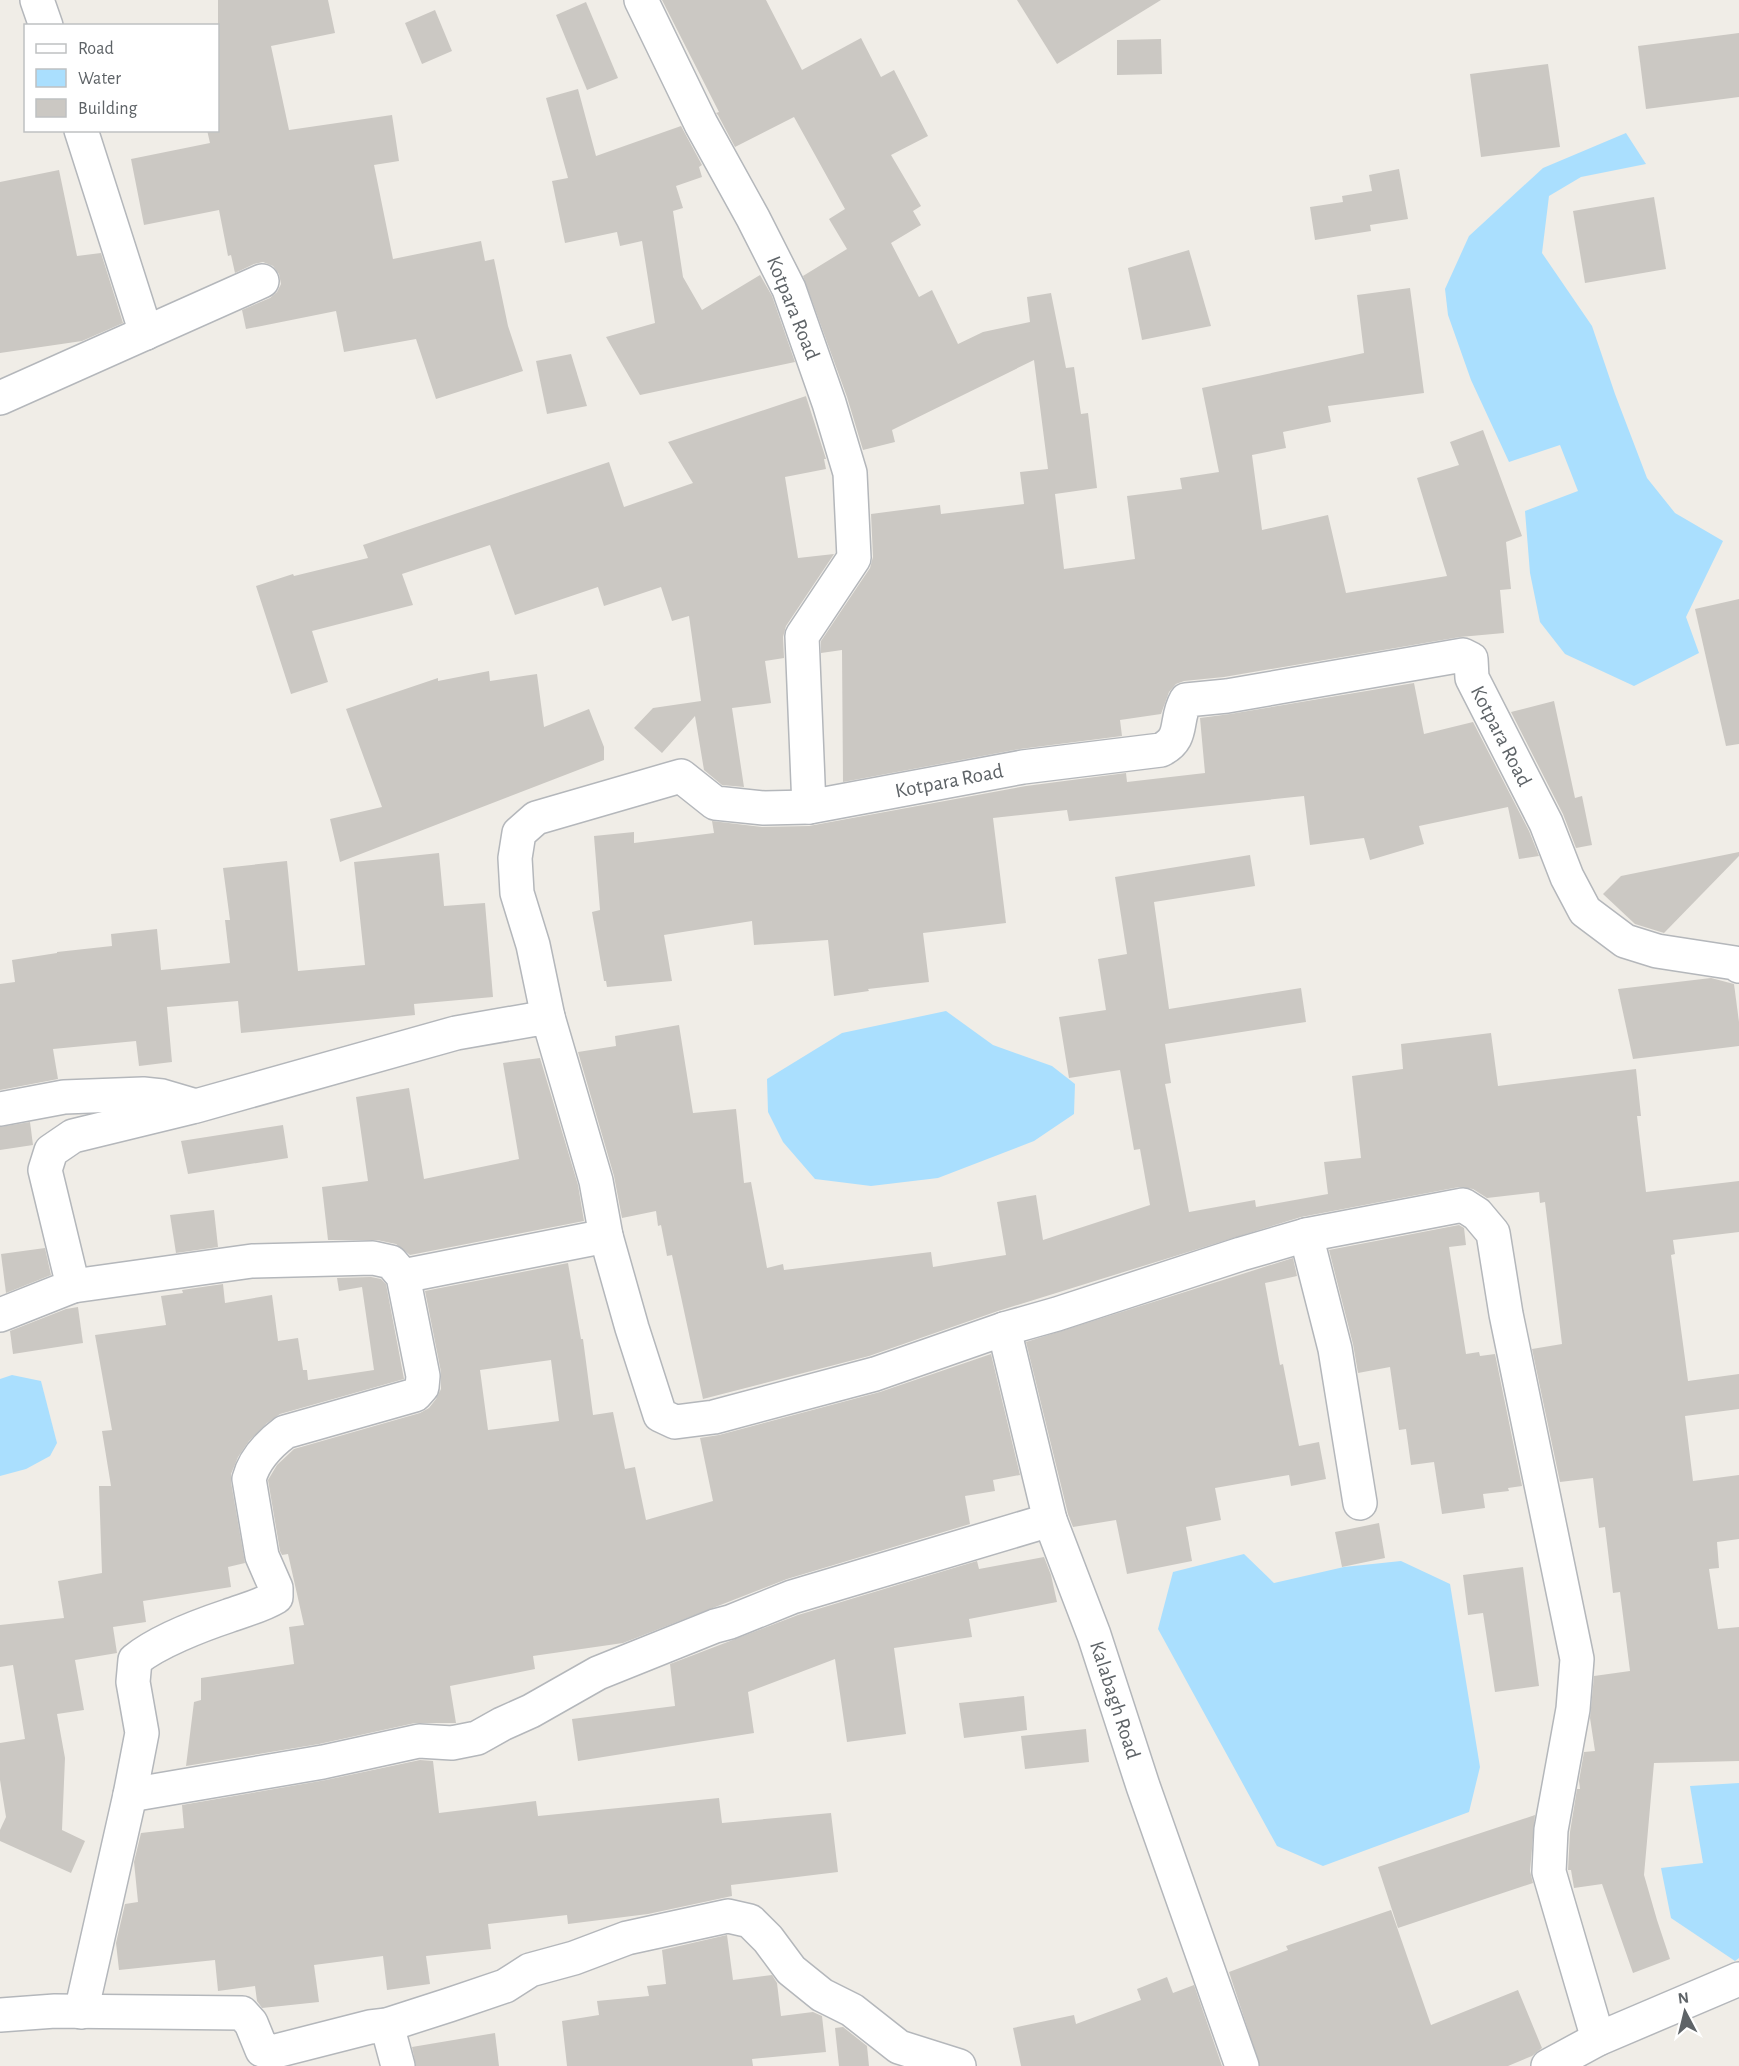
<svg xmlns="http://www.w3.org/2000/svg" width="1739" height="2066" font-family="'Alegreya Sans',sans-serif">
<rect width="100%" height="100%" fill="#f0ede7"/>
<!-- water -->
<g fill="#aadffe">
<polygon points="1626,133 1646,164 1581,177 1549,196 1542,253 1592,326 1615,394 1647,478 1675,513 1723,541 1686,617 1699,653 1634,686 1565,654 1540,622 1530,573 1525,511 1578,491 1560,445 1509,462 1471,380 1448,315 1445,289 1469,236 1543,168"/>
<polygon points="946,1011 993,1045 1052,1066 1075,1084 1074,1114 1034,1141 938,1178 871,1186 815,1179 783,1142 768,1112 767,1079 842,1033"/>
<polygon points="12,1375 41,1381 57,1443 50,1456 26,1469 0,1476 0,1379"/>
<polygon points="1244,1554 1274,1583 1344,1567 1401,1561 1450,1584 1480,1767 1469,1812 1323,1866 1277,1846 1158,1629 1173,1572"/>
<polygon points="1739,1783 1739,1958 1735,1961 1671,1918 1661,1868 1703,1863 1690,1786"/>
</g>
<!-- building -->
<g fill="#cbc8c3" fill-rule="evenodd">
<polygon points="218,0 328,0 335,33 271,46 289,130 392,115 399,161 374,165 393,259 481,241 485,261 494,259 508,326 523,371 436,399 416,339 344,352 336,311 246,329 242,310 270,298 277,292 281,284 279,274 273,266 263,262 254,264 235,273 231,255 228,256 219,210 144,225 131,159 210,143 207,130 218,130"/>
<polygon points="662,0 766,0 802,70 861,38 881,77 894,70 928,136 891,155 921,206 913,211 921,225 891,243 919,297 932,290 958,344 983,332 1030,322 1027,297 1051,293 1066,368 1074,367 1081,414 1088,413 1097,488 1055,494 1064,569 1135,559 1127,496 1182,489 1180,478 1219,472 1202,388 1364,353 1357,295 1410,288 1424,393 1328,406 1331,422 1283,432 1286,448 1252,455 1262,530 1328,515 1346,593 1447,576 1417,478 1459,465 1450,442 1483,430 1522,536 1506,542 1511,589 1500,590 1504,633 1460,637 1224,677 1184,681 1176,684 1169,692 1161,714 1120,720 1122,736 1020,749 843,782 842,650 821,653 821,641 870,568 873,557 871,514 940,505 941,514 1024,504 1020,472 1048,469 1034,360 892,430 895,442 863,450 847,397 803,276 847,249 829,219 845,209 794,117 735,147 718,115 716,113 719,112"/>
<polygon points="1017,0 1161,0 1057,64"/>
<polygon points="586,2 618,78 587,90 556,15"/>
<polygon points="435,10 452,51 422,64 405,23"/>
<polygon points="1739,33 1739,97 1646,109 1638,46"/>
<polygon points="1161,39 1162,74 1117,75 1117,40"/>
<polygon points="1548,64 1560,147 1481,157 1470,74"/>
<polygon points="578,89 596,156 681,126 702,165 699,167 702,177 676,186 683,208 673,211 683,277 702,310 760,275 772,296 795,362 640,395 606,337 655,323 642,241 620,246 617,232 565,243 552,181 568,178 546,98"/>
<polygon points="1399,169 1408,219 1370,225 1371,231 1315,240 1310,207 1343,202 1342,196 1372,191 1369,175"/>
<polygon points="59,170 77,256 101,253 123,323 82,341 0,353 0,182"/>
<polygon points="1654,197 1666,269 1585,283 1573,211"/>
<polygon points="1189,250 1211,326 1142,340 1128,268"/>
<polygon points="571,354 587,406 547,414 536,361"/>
<polygon points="804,390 826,459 824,459 826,469 785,477 798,558 834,554 786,626 783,637 784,658 765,661 771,703 732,708 744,787 722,785 704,770 695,716 662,753 634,728 653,708 701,701 689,616 672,621 661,587 604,606 598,587 515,615 490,545 402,574 413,605 312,631 328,682 291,694 256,586 293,574 294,576 368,558 363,545 609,462 624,507 693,483 668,442 806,396"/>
<polygon points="1739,599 1739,744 1726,746 1695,609"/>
<polygon points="489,671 490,681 537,674 544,727 589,709 604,747 604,760 340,862 330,819 382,807 346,709 438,678 438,681"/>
<polygon points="1414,683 1424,734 1473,722 1529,831 1539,856 1519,859 1508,807 1419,826 1424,844 1370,860 1364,838 1310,845 1304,796 1069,821 1067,810 993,818 1006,923 923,933 929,982 868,989 869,991 834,996 828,940 754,945 752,921 664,935 672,981 607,987 606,981 604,981 592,912 600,910 594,836 634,832 634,843 714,833 712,821 762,827 809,826 1026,786 1126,773 1127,782 1205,773 1200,718 1230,714"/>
<polygon points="1554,701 1575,798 1582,796 1592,845 1576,848 1563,814 1511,712"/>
<polygon points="1739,852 1739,856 1664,933 1635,924 1603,894 1621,876"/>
<polygon points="439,853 444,906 485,903 493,997 414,1004 415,1015 241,1033 238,1001 167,1007 172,1062 139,1066 136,1041 53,1049 58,1079 0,1090 0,984 15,982 12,960 57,953 57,952 112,946 111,934 157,929 161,970 230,963 225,920 230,920 223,868 287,861 298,971 365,965 354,862"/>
<polygon points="1250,855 1255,886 1154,902 1169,1009 1301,988 1306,1022 1165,1044 1171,1083 1165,1084 1189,1212 1255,1200 1256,1207 1328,1194 1324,1162 1361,1158 1352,1076 1403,1069 1401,1044 1491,1033 1498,1086 1636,1069 1641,1116 1637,1116 1646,1192 1739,1181 1739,1232 1673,1240 1675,1254 1671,1255 1688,1381 1739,1374 1739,1409 1685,1416 1693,1481 1739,1475 1739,1539 1717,1542 1719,1568 1709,1569 1718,1629 1739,1627 1739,1761 1654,1763 1644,1875 1657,1920 1670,1959 1633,1973 1602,1884 1574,1888 1571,1870 1568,1870 1570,1832 1577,1789 1580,1789 1579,1781 1584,1752 1595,1751 1590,1718 1594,1676 1630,1671 1620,1592 1613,1593 1605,1527 1599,1528 1593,1478 1560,1482 1532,1349 1562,1344 1545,1202 1540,1203 1539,1192 1487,1198 1473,1189 1459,1187 1301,1217 998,1311 869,1356 703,1399 672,1255 667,1256 661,1225 658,1226 656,1211 622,1218 614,1176 578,1052 616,1046 615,1036 679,1025 693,1113 736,1109 744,1183 751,1182 767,1268 783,1264 784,1270 931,1252 933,1267 1006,1255 997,1202 1036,1195 1043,1240 1150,1205 1140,1149 1134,1150 1120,1070 1069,1078 1059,1017 1106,1010 1098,959 1127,954 1115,877"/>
<polygon points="1711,978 1734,984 1739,1022 1739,1046 1633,1059 1618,989"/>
<polygon points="540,1058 578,1185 584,1221 410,1255 396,1244 377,1240 328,1240 322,1187 368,1181 356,1097 409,1088 424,1179 519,1159 503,1063"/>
<polygon points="30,1122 33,1145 0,1150 0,1127"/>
<polygon points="283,1125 288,1158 188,1174 181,1141"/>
<polygon points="214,1210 218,1247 176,1253 170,1215"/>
<polygon points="1459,1225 1464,1228 1466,1245 1449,1247 1466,1354 1479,1352 1480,1356 1495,1354 1522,1486 1508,1488 1509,1491 1483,1494 1485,1508 1442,1514 1434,1462 1411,1465 1406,1429 1399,1430 1390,1367 1358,1373 1353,1344 1329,1250"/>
<polygon points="45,1248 51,1275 6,1293 1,1254"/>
<polygon points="1293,1258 1297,1276 1265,1283 1280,1365 1283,1364 1299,1446 1319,1442 1326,1479 1291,1486 1289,1475 1215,1488 1221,1520 1186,1527 1192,1561 1127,1574 1116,1520 1073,1527 1068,1514 1026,1342"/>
<path d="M 568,1263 L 581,1339 L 583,1339 L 593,1415 L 613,1412 L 625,1469 L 635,1467 L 646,1520 L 713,1501 L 700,1438 L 719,1435 L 880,1392 L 991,1354 L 1020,1475 L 993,1480 L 995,1491 L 965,1496 L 970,1524 L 787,1579 L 623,1643 L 533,1656 L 535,1669 L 450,1686 L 456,1723 L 415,1723 L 319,1744 L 186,1766 L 194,1702 L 201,1700 L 201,1678 L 294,1664 L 289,1627 L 304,1625 L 288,1554 L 282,1555 L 280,1551 L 268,1480 L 277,1465 L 294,1449 L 420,1413 L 429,1408 L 436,1399 L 441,1389 L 441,1372 L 425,1291 ZM 551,1360 L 559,1421 L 488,1430 L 480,1370 Z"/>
<polygon points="371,1277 381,1279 386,1284 404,1379 280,1414 267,1423 249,1441 238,1457 231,1474 231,1482 245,1563 228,1567 231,1587 143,1601 146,1622 113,1627 117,1653 75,1660 84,1710 57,1714 65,1758 62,1830 85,1841 71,1873 0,1841 0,1830 6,1817 0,1780 0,1743 25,1739 13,1665 0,1667 0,1625 64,1618 58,1581 102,1573 99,1486 111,1486 102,1431 112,1430 95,1335 166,1325 161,1296 183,1293 182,1290 223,1284 225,1303 272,1295 278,1341 298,1338 303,1370 307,1370 308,1380 374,1370 362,1287 339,1291 337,1278"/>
<polygon points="78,1307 83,1343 13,1354 10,1331 66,1309"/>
<polygon points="1379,1523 1385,1558 1342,1567 1335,1532"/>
<polygon points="1044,1557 1051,1575 1057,1602 969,1619 972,1637 894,1648 906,1734 847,1742 835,1659 748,1692 754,1733 578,1761 572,1719 675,1706 670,1664 798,1615 977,1561 979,1569"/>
<polygon points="1523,1567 1539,1686 1495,1692 1483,1613 1468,1615 1463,1575"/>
<polygon points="1024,1696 1027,1730 964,1738 959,1703"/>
<polygon points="1086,1729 1089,1762 1025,1769 1021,1736"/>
<polygon points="420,1760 433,1761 439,1813 536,1801 538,1816 719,1798 722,1823 831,1813 838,1872 731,1885 732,1896 648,1914 568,1924 567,1915 488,1924 491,1949 426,1956 430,1984 387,1990 383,1956 314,1965 319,2002 262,2008 257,2001 255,1986 218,1991 215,1960 119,1970 116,1943 125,1904 138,1902 134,1862 141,1833 184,1828 182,1805 326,1780"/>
<polygon points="1535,1815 1530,1871 1533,1883 1398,1928 1378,1867"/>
<polygon points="1391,1910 1431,2025 1518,1990 1542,2048 1532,2056 1508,2066 1260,2066 1229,1972 1288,1950 1286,1946"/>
<polygon points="727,1935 733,1980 772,1975 777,1983 781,2016 813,2012 822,2016 826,2052 752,2059 753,2066 567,2066 562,2021 599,2015 597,2001 649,1996 647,1986 666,1984 662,1950"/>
<polygon points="1167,1977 1173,1993 1194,1985 1222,2066 1021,2066 1013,2028 1074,2015 1076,2024 1141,2000 1137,1989"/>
<polygon points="843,2027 867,2046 869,2066 839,2066 835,2028"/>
<polygon points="495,2033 499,2066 416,2066 412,2047"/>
</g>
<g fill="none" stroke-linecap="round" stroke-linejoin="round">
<defs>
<g id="minor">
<polyline points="37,0 46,26"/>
<path d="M 641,0 L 701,124 L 753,218 L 789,289 L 829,403 L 850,473 L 854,558 L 802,636 L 809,807 L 1023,767 L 1161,750 C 1185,738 1174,721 1186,700 L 1227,696 L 1463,655 L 1471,659 L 1472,678 L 1546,823 L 1567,877 L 1585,911 L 1625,941 L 1657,951 L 1735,963 L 1739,966"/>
<polyline points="81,130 146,333"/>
<polyline points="0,398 262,281"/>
<polyline points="548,1017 533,945 517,893 515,858 519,833 536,818 681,776 715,803 764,808 809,807"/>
<polyline points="0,1109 64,1097 143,1094 162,1096 196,1106 456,1033 548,1017 596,1181 606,1236 632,1328 660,1415 675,1422 714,1417 875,1374 1004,1329 1057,1314 1241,1254 1306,1235 1463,1205 1477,1214 1493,1233 1506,1314 1577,1659 1573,1709 1551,1830 1549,1872 1598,2039"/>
<polyline points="1306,1235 1335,1349 1360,1503"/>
<polyline points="403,1276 606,1236"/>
<path d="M 73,1286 L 252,1261 L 373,1258 L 391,1262 L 403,1276 L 423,1376 L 422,1387 L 415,1395 L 285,1432 C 269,1444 254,1460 249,1479 L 262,1556 L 276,1588 L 276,1597 C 261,1606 244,1610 228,1616 C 201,1625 157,1642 135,1660 L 133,1682 L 142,1733 L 130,1795 L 81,2012"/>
<polyline points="0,1315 73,1286 45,1170 51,1151 73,1136 192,1107"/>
<polyline points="1004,1329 1050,1520 1094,1635 1143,1786 1242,2066"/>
<polyline points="130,1795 323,1762 419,1741 452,1743 477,1738 502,1724 531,1711 598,1673 715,1626 730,1622 792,1597 1050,1520"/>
<polyline points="0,2015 55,2011 242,2013 251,2023 262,2050 272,2052 370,2027 387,2025 449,2005 505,1986 530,1970 574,1958 627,1938 728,1916 750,1921 768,1939 791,1970 822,1995 852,2010 899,2047 959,2066"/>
<polyline points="387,2025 398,2066"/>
<polyline points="1548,2066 1598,2039 1739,1979"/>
</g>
</defs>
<!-- minor casing -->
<use href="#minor" stroke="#b4b7bb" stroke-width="36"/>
<!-- minor -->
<use href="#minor" stroke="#fff" stroke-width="33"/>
</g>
<g text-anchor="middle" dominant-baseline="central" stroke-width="6" stroke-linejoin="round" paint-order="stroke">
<!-- street labels -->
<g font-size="21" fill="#5e6367" stroke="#fff">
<text transform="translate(793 308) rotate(68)">Kotpara Road</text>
<text transform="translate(1501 736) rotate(63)">Kotpara Road</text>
<text transform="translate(949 781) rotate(-11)">Kotpara Road</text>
<text transform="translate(1115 1700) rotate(72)">Kalabagh Road</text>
</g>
</g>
<!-- legend -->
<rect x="24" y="24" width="195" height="108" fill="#ffffff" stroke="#bfc1c2" stroke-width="1.5"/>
<rect x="36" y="44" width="30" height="9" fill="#ffffff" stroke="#bfc1c2" stroke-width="1.5"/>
<text x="78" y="54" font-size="18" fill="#5e6367">Road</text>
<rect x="36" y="69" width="30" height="18" fill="#aadffe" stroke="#bfc1c2" stroke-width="1.5"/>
<text x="78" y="84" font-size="18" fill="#5e6367">Water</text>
<rect x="36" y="99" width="30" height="18" fill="#cbc8c3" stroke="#bfc1c2" stroke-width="1.5"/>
<text x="78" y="114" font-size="18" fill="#5e6367">Building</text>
<!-- north arrow -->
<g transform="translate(1685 2012) rotate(353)" stroke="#ffffff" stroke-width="4.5" paint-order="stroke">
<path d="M0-4.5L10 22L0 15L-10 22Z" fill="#5e6367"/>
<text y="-9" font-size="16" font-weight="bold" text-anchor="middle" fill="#5e6367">N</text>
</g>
</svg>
